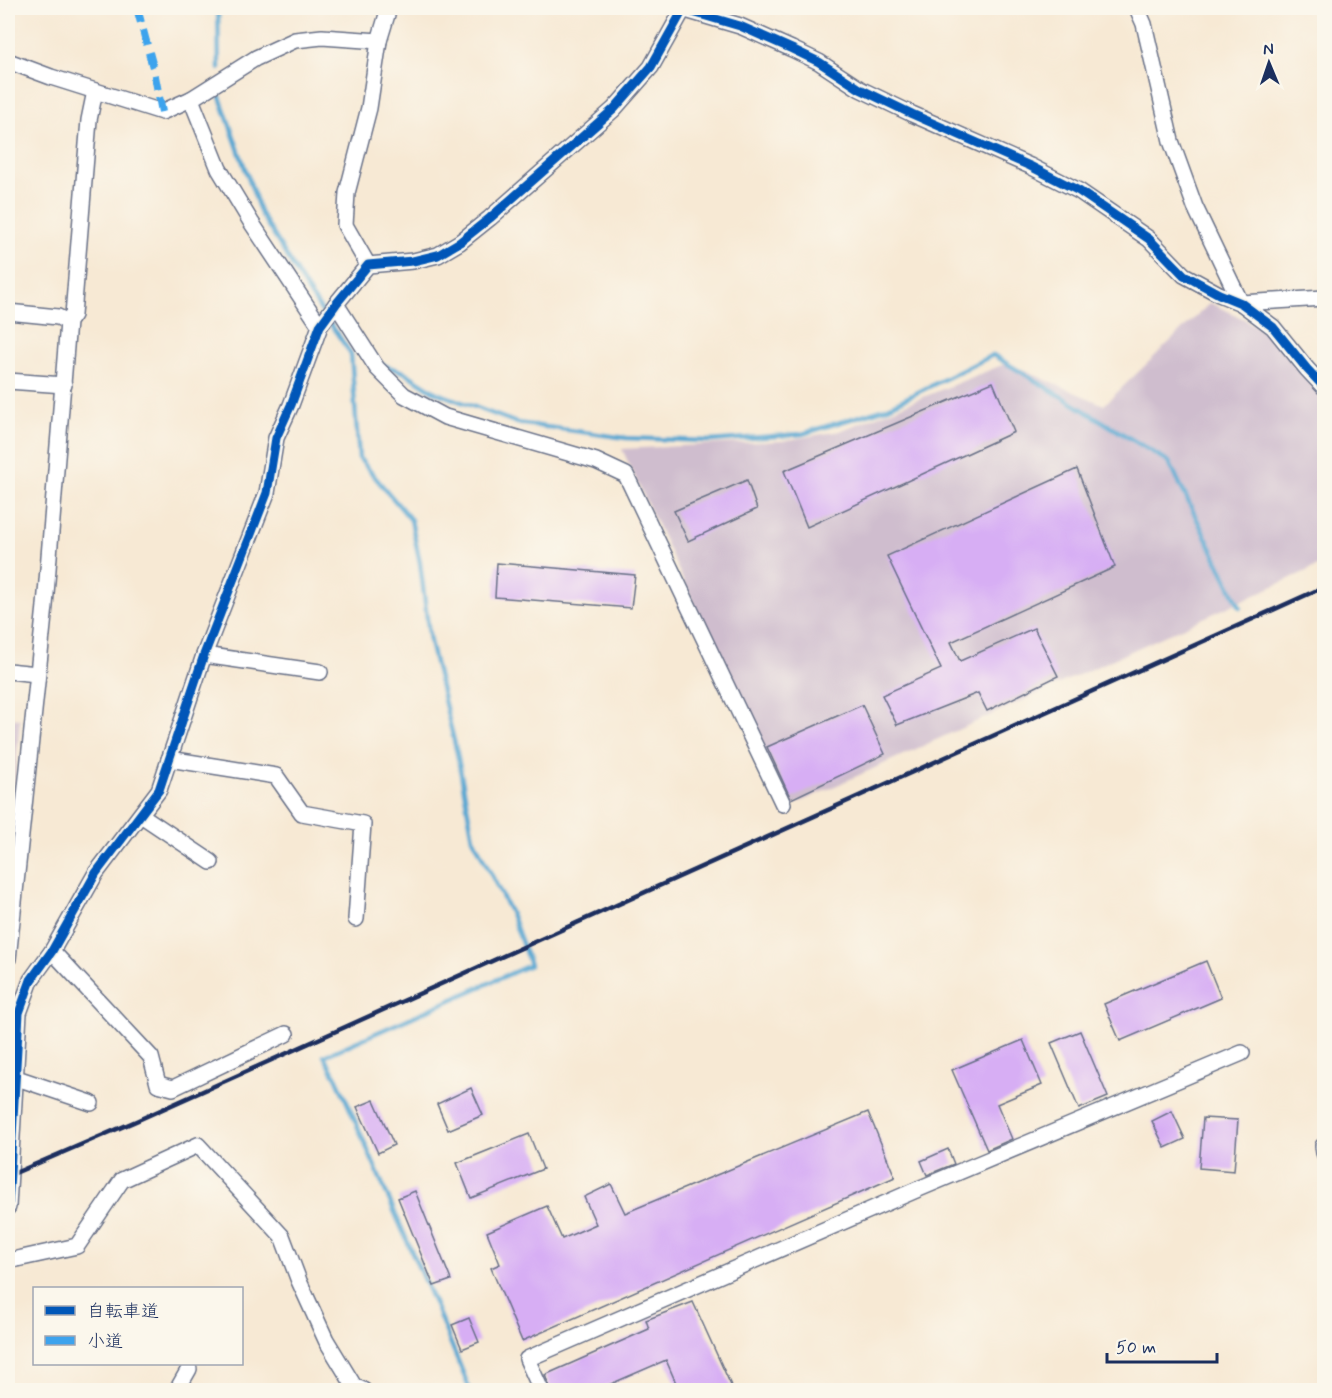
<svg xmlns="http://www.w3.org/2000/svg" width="1332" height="1398" font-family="Mynerve,'Klee One',sans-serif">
<rect width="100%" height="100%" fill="#fbf7ec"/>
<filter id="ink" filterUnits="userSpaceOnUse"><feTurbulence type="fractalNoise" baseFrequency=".0167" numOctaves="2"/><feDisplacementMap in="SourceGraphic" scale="12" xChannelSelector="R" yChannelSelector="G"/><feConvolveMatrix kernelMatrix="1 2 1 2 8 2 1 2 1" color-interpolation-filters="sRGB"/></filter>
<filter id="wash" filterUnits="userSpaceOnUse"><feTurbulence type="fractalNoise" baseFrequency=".008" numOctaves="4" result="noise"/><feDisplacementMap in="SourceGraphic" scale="24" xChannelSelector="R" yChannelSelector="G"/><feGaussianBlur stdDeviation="1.35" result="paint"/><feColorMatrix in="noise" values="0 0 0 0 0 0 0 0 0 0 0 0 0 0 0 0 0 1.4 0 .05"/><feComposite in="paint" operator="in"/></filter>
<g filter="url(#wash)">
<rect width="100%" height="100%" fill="#f7e9d4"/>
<!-- industrial -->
<g fill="#cfbdce">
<polygon points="1210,303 1244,319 1276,339 1305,379 1324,398 1324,563 789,807 622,449 782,441 840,431 1007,363 1104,405"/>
<polygon points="8,718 20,719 8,847"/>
</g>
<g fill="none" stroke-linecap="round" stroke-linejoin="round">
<!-- stream -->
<g stroke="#58a7d2" stroke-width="4.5">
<polyline points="218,8 219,69"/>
<polyline points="220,97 261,214 306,288 351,354 359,458 411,520 420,563 430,642 457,753 473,838 512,916 530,965 324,1056 337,1079 437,1310 470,1390"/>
<polyline points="382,365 404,372 435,392 517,423 626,438 710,441 802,434 886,408 993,355 1169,462 1240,607"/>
</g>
</g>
<g id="blocks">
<!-- building -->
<g fill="#d7aef4">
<polygon points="993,382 1014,432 807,527 784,471"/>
<polygon points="1077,469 1115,567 951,642 960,661 1034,628 1058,676 987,711 978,693 897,725 882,695 941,669 887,556"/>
<polygon points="747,480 757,509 688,541 674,511"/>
<polygon points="497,563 635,575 631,608 495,597"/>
<polygon points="862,705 885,754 791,799 767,747"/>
<polygon points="1206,961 1221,998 1120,1041 1104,1004"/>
<polygon points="1080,1031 1108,1097 1079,1109 1051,1043"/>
<polygon points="1023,1040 1042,1085 997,1104 1012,1139 987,1150 952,1070"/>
<polygon points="471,1088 483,1115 448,1130 437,1104"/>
<polygon points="374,1100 394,1145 378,1153 357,1107"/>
<polygon points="1172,1111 1185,1139 1165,1148 1152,1121"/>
<polygon points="868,1112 895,1177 522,1341 491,1268 500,1264 487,1232 547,1206 562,1239 596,1224 584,1197 611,1184 625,1213"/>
<polygon points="1203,1118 1238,1120 1234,1171 1199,1168"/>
<polygon points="529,1134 543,1169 471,1198 457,1163"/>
<polygon points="948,1149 954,1164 927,1175 921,1161"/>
<polygon points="415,1191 451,1280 434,1286 398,1198"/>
<polygon points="693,1302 733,1390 679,1390 666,1360 597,1390 551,1390 545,1375 649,1329 646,1320"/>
<polygon points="469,1318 479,1342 462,1349 452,1325"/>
</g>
</g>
</g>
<g filter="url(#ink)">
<use href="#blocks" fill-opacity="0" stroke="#687087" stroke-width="1.5"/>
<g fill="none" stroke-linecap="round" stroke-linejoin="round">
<defs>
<g id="minor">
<polyline points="679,8 740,26 792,49 819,62 860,89 912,114 1030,166 1079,191 1149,239 1184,275 1219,294 1241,303 1273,327 1307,369 1324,387"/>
<polyline points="1137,8 1144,24 1171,141 1195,207 1241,303"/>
<polyline points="8,61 51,77 162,112 191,99 256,58 295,40 322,37 379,41"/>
<polyline points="191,99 219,169 251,222 320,326"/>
<polyline points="368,265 345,225 347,193 369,108 379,41 389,8"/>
<polyline points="1241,303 1324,298"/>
<polyline points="336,304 377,368 404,395 445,417 596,461 626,475 783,804"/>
<polyline points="8,312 58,317 68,322"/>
<polyline points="8,381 64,385"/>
<polyline points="204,655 320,672"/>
<polyline points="8,671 37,674"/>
<polyline points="169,759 276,776 302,813 363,824 356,919"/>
<polyline points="141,815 211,862"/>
<polyline points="52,951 151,1057 158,1084 173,1088 286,1034"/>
<polyline points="8,959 45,606 68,322 73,315 89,120 95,91"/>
<polyline points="14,1077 91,1103"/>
<polyline points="1323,1146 1324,1153"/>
<polyline points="8,1207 19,1013 31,980 52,951 96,873 159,790 204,655 267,493 276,438 291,405 320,326 336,304 368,265 413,261 438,255 460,242 490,218 614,109 651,67 684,8"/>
<polyline points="8,1261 77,1246 122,1180 198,1145 282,1236 299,1281 326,1340 354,1386 363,1390"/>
<polyline points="177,1390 189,1369"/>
<polyline points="541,1390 527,1359 916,1190 1242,1053"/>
</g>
</defs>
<!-- minor casing -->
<use href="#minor" stroke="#687087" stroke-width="18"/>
<!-- minor -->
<use href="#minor" stroke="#fff" stroke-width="15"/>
<!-- rail -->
<polyline stroke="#1b2f5e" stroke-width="4.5" points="8,1176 136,1121 1324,587"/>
<!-- quiet -->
<polyline stroke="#3da3ed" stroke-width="8" stroke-dasharray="15 8" stroke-linecap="butt" points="137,8 154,71 162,112"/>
<defs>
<g id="cycleway">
<polyline points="679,8 740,26 792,49 819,62 860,89 912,114 1030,166 1079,191 1149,239 1184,275 1219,294 1241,303 1273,327 1307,369 1324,387"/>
<polyline points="8,1207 19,1013 31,980 52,951 96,873 159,790 204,655 267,493 276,438 291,405 320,326 336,304 368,265 413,261 438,255 460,242 490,218 614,109 651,67 684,8"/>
</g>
</defs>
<!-- cycleway casing -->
<use href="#cycleway" stroke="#fbf7ec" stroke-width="13"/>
<!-- cycleway -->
<use href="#cycleway" stroke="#0057b8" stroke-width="9"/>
</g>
</g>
<!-- margin -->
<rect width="1332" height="1398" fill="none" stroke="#fbf7ec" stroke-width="30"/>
<!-- legend -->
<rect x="33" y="1287" width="210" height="78" fill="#fbf7ec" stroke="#a1a7b3" stroke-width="1.5"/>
<rect x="45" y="1306" width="30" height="9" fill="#0057b8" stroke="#a1a7b3" stroke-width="1.5"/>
<text x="87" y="1317" font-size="18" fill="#1b2f5e">自転車道</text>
<rect x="45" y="1336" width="30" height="9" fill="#3da3ed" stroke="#a1a7b3" stroke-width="1.5"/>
<text x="87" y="1347" font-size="18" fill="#1b2f5e">小道</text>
<!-- north arrow -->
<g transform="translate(1269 63) rotate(358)" stroke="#fbf7ec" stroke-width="4.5" paint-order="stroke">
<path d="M0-4.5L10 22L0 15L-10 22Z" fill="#1b2f5e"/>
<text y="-9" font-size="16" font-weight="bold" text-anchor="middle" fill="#1b2f5e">N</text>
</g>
<!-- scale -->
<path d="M1107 1353v9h110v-9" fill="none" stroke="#1b2f5e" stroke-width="3"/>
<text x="1116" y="1353" font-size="18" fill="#1b2f5e" stroke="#fbf7ec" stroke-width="4.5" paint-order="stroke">50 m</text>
</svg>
